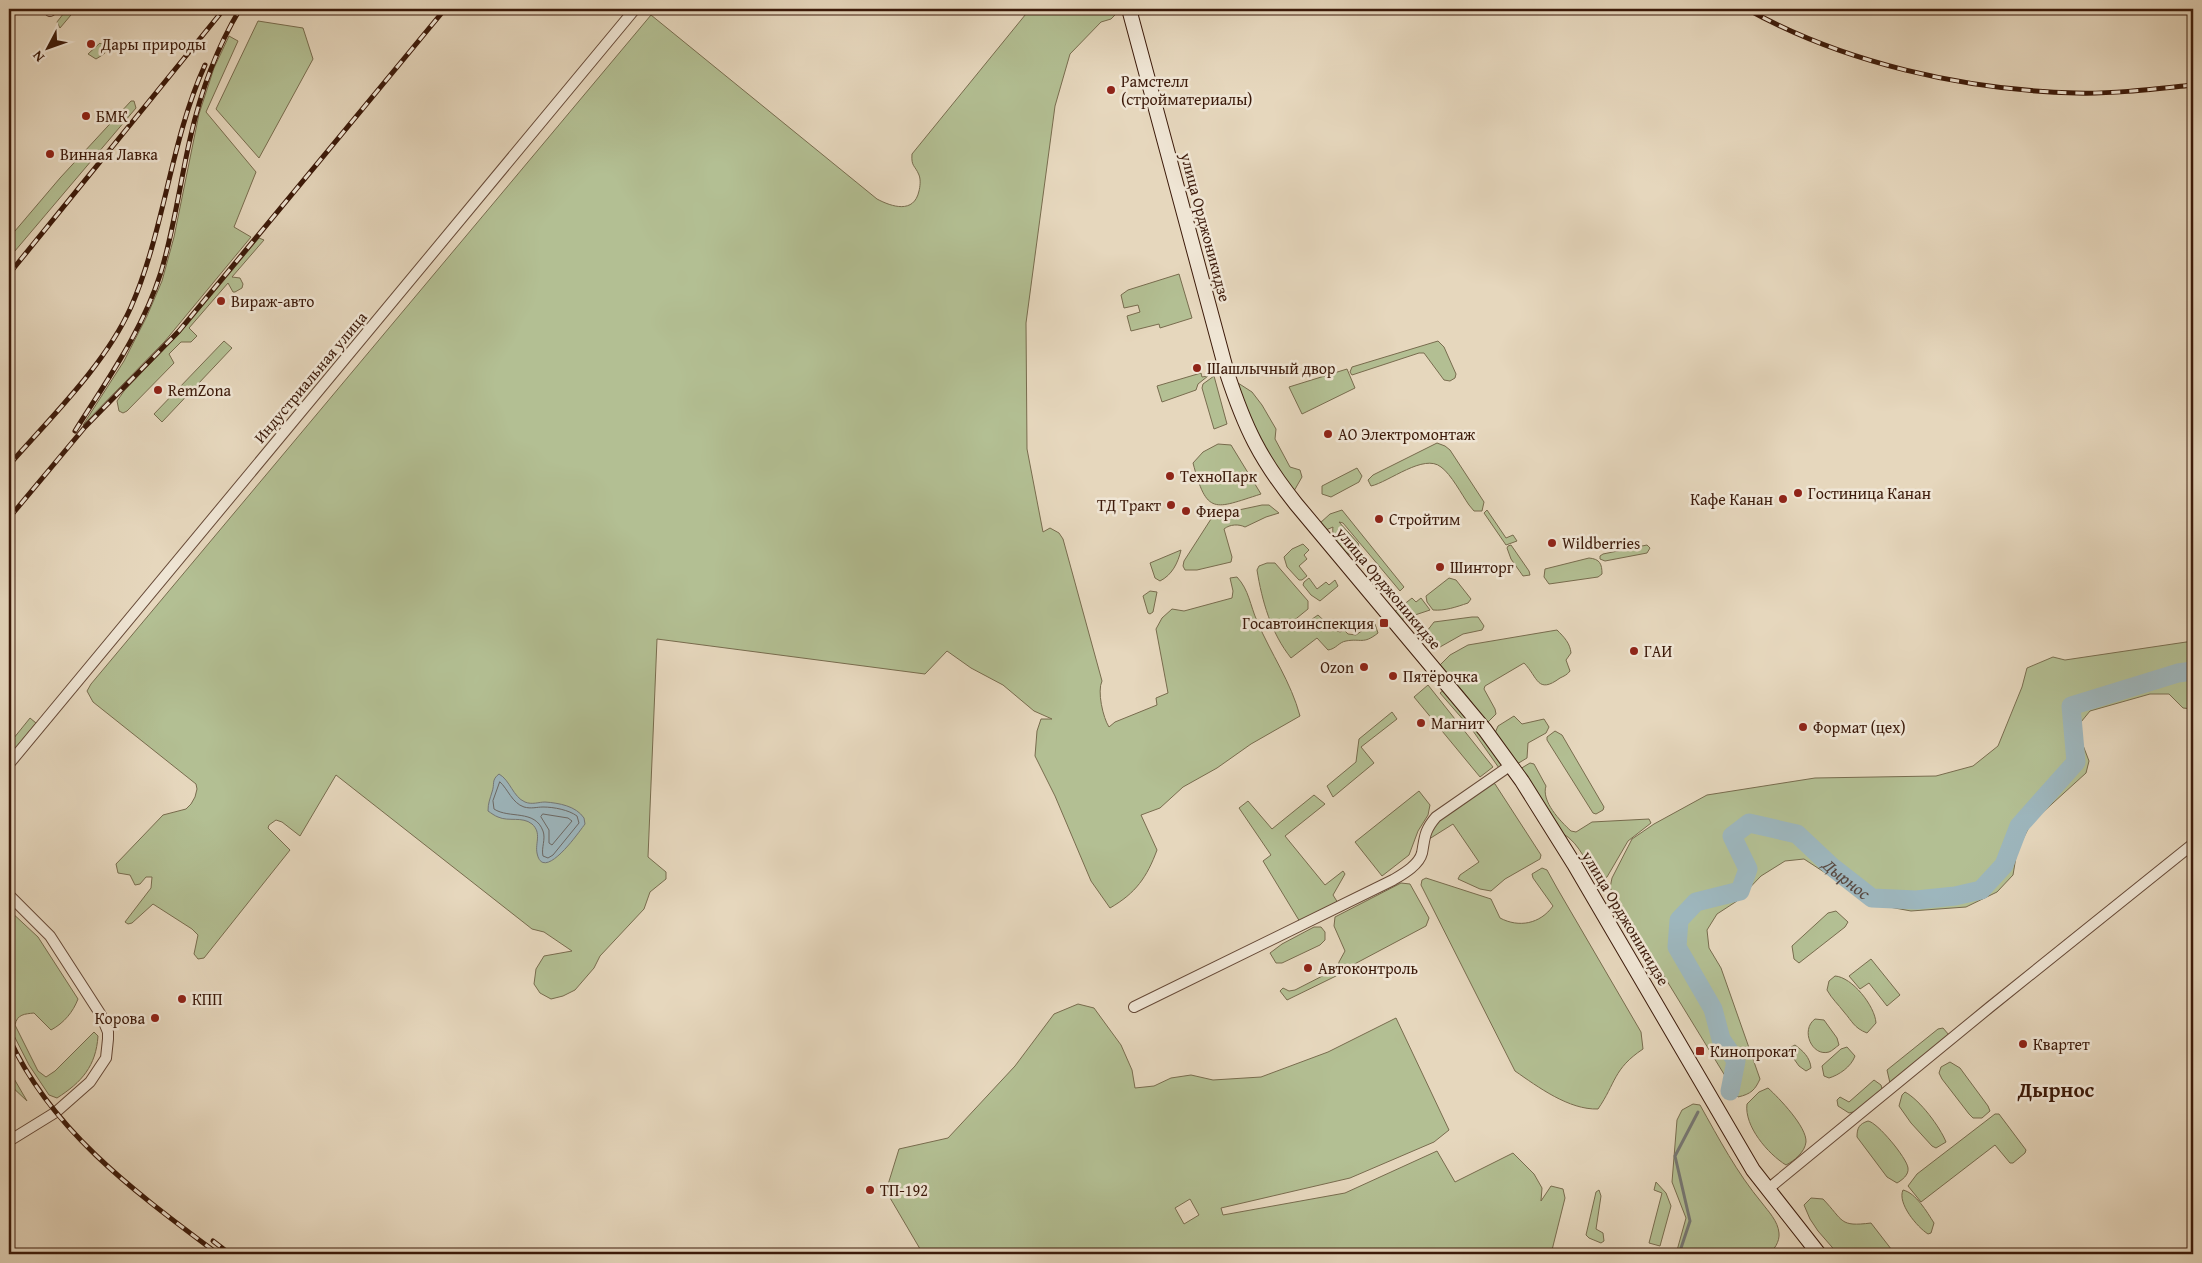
<svg xmlns="http://www.w3.org/2000/svg" width="2202" height="1263" font-family="'Gentium Book Plus',serif">
<rect width="100%" height="100%" fill="#e6d7bd"/>
<filter id="stains"><feTurbulence type="fractalNoise" baseFrequency=".004" numOctaves="4"/><feColorMatrix values="0 0 0 0 .2 0 0 0 0 .09 0 0 0 0 .02 0 0 0 .5 -.17"/></filter>
<radialGradient id="worn" r=".72"><stop offset=".6" stop-color="#630" stop-opacity="0"/><stop offset="1" stop-color="#630" stop-opacity=".3"/></radialGradient>
<!-- green -->
<g fill="#b3bf93" stroke="#786c4e" fill-rule="evenodd">
<polygon points="67,9 76,9 60,28 57,22"/>
<path d="M 1030,9 L 1114,9 L 1115,15 L 1111,19 L 1101,22 L 1070,54 L 1055,106 L 1026,323 L 1027,449 L 1043,532 L 1050,528 L 1059,533 L 1063,539 L 1102,681 C 1097,691 1103,718 1109,727 L 1115,722 L 1157,705 L 1156,698 L 1168,693 L 1156,629 L 1162,618 L 1172,609 L 1184,611 L 1232,598 L 1233,591 L 1230,578 L 1237,577 C 1249,590 1250,605 1257,621 C 1271,654 1291,682 1300,716 L 1251,744 L 1217,768 L 1183,787 L 1160,808 L 1141,815 L 1157,850 C 1147,877 1136,893 1110,908 L 1091,881 L 1055,796 L 1035,756 L 1037,731 L 1041,719 L 1052,719 L 1034,711 L 1003,685 L 971,668 L 947,651 L 925,674 L 657,639 L 648,857 L 666,872 L 666,879 L 650,892 L 644,909 L 600,956 L 594,968 L 575,990 L 563,996 L 551,999 L 540,993 L 534,984 L 536,969 L 544,956 L 572,951 L 544,932 L 532,929 L 336,775 L 300,836 L 282,822 L 276,820 L 269,825 L 268,828 L 290,850 L 204,958 L 198,959 L 194,954 L 198,935 L 192,929 L 153,904 L 132,923 L 128,924 L 125,922 L 151,888 L 152,877 L 146,877 L 140,884 L 135,885 L 130,875 L 118,873 L 116,864 L 163,815 L 186,809 L 191,804 L 195,797 L 197,789 L 196,784 L 93,702 L 87,691 L 91,684 L 651,15 L 877,199 C 892,207 914,214 919,191 C 920,187 921,180 919,175 C 915,165 911,167 912,154 Z"/>
<polygon points="258,21 303,28 313,59 259,158 216,109"/>
<polygon points="229,36 238,41 206,112 256,172 234,227 251,237 165,341 83,425 124,361 147,316 162,281 174,237 199,114 214,68"/>
<polygon points="105,41 108,47 104,54 96,59 88,54 100,43 101,44"/>
<polygon points="131,101 134,101 136,108 9,258 9,238 60,178"/>
<polygon points="259,238 264,240 232,277 240,278 243,284 242,288 235,292 233,292 228,283 189,328 197,336 191,342 181,342 169,354 174,363 127,411 123,413 119,411 117,401 124,391 186,326"/>
<polygon points="1179,274 1192,318 1160,328 1159,324 1131,331 1127,316 1140,312 1138,305 1124,308 1121,295 1128,290"/>
<polygon points="224,341 232,348 162,422 154,414"/>
<polygon points="1438,341 1444,347 1456,374 1455,378 1450,381 1444,380 1424,353 1419,353 1352,375 1350,372 1352,367"/>
<polygon points="1347,369 1355,388 1302,414 1289,387"/>
<polygon points="1201,373 1202,377 1208,376 1198,384 1196,390 1162,402 1157,386"/>
<polygon points="1214,376 1227,424 1214,429 1202,388 1203,384"/>
<polygon points="1238,383 1252,392 1262,405 1276,429 1275,439 1290,467 1300,470 1302,477 1294,491 1262,447 1247,416"/>
<path d="M 1437,443 L 1445,446 L 1450,450 L 1484,502 L 1482,511 L 1474,511 L 1469,505 C 1462,495 1451,474 1441,467 C 1424,453 1389,482 1371,486 L 1368,480 L 1373,475 Z"/>
<path d="M 1218,444 L 1231,445 L 1261,494 C 1214,509 1207,516 1193,463 L 1203,452 Z"/>
<polygon points="1357,468 1362,476 1359,482 1331,497 1322,494 1322,486"/>
<path d="M 1262,505 L 1269,505 L 1279,513 L 1266,517 L 1245,527 C 1239,524 1230,524 1224,529 L 1232,557 L 1231,562 L 1197,570 L 1185,570 L 1183,566 L 1184,561 L 1211,519 L 1220,514 Z"/>
<path d="M 1342,510 L 1404,587 L 1400,591 L 1343,523 L 1339,522 L 1358,543 L 1359,547 L 1351,555 C 1341,551 1331,537 1333,527 L 1326,530 L 1320,523 L 1330,514 Z"/>
<polygon points="1487,510 1506,538 1513,535 1517,541 1506,545 1484,513"/>
<polygon points="1303,544 1309,550 1304,555 1307,559 1299,566 1307,576 1302,580 1299,580 1287,567 1284,557 1292,549"/>
<polygon points="1511,545 1529,571 1530,575 1523,576 1511,559 1507,548 1508,546"/>
<polygon points="1647,545 1650,548 1647,553 1605,561 1600,559 1600,556 1603,554"/>
<path d="M 1181,550 C 1178,563 1172,575 1160,581 L 1155,578 L 1150,563 Z"/>
<path d="M 1589,558 C 1600,559 1602,564 1602,574 L 1598,577 L 1549,584 L 1544,577 L 1545,569 Z"/>
<path d="M 1267,563 L 1275,563 L 1308,601 L 1308,609 L 1292,622 L 1291,625 L 1295,629 L 1299,628 L 1318,615 L 1333,629 L 1340,632 L 1344,630 L 1348,634 L 1356,635 L 1370,625 L 1375,624 L 1378,633 C 1363,645 1361,638 1346,641 C 1339,642 1336,649 1328,650 L 1317,638 L 1291,658 C 1271,633 1262,601 1257,570 L 1259,566 Z"/>
<polygon points="1309,578 1317,589 1326,582 1329,585 1335,580 1338,586 1320,601 1311,595 1303,585 1304,582"/>
<path d="M 1449,578 L 1456,580 L 1471,599 L 1468,603 C 1456,607 1445,611 1433,610 L 1427,602 L 1426,596 Z"/>
<polygon points="1150,591 1157,592 1153,612 1150,614 1148,613 1143,596"/>
<polygon points="1412,598 1416,602 1421,598 1430,610 1400,620 1393,613"/>
<path d="M 1472,617 L 1478,617 L 1484,626 L 1482,630 L 1463,634 L 1440,647 C 1432,643 1429,640 1427,631 L 1434,622 Z"/>
<path d="M 1557,630 C 1564,637 1570,643 1571,653 L 1566,660 L 1570,671 C 1567,675 1564,676 1560,678 C 1537,695 1538,677 1524,663 L 1485,686 L 1484,689 L 1495,709 L 1496,714 L 1488,722 L 1485,721 C 1471,700 1457,683 1439,666 L 1450,655 L 1468,645 Z"/>
<path d="M 2193,641 L 2193,709 L 2183,708 L 2169,694 L 2150,694 L 2090,711 L 2081,722 L 2081,740 L 2089,761 L 2086,773 L 2031,823 L 2017,851 L 2013,875 L 1997,892 L 1966,907 L 1911,911 L 1873,904 L 1804,859 L 1785,861 L 1761,876 L 1737,901 L 1717,914 L 1707,930 L 1709,948 L 1721,968 L 1760,1079 C 1755,1090 1751,1094 1738,1097 L 1610,888 L 1612,878 L 1632,839 L 1654,824 L 1707,795 L 1815,778 L 1936,776 L 1973,766 L 1998,746 L 2022,687 L 2027,668 L 2053,657 L 2065,660 Z"/>
<polygon points="1428,685 1493,767 1480,777 1414,697"/>
<polygon points="1445,689 1504,764 1499,768 1473,731 1440,693"/>
<polygon points="1392,712 1397,719 1361,747 1374,763 1333,797 1327,786 1356,762 1359,739"/>
<polygon points="1514,716 1522,724 1544,719 1549,727 1546,733 1528,743 1527,758 1517,764 1495,733 1498,726"/>
<polygon points="30,718 36,723 14,750 9,744"/>
<polygon points="1555,731 1562,735 1604,807 1603,810 1596,814 1593,813 1547,740 1547,737"/>
<path d="M 1530,763 L 1534,764 L 1546,786 C 1541,801 1560,821 1571,831 L 1576,832 L 1592,822 L 1649,819 L 1651,823 L 1628,841 L 1607,877 L 1603,879 C 1585,867 1582,844 1562,833 L 1520,769 Z"/>
<polygon points="1492,782 1495,784 1541,855 1540,859 1505,879 1491,891 1480,889 1458,879 1460,875 1479,862 1453,824 1426,841 1438,819"/>
<polygon points="1419,791 1430,805 1428,815 1418,831 1409,855 1382,876 1355,842"/>
<polygon points="1314,795 1325,804 1285,836 1325,885 1343,871 1345,874 1333,895 1338,903 1300,922 1263,861 1271,855 1239,808 1248,801 1272,829"/>
<path d="M 1542,868 L 1547,870 L 1557,888 L 1641,1032 L 1643,1049 C 1613,1069 1616,1083 1598,1109 C 1569,1110 1538,1087 1515,1071 L 1421,885 L 1422,880 L 1426,878 L 1491,899 L 1500,918 C 1519,928 1540,924 1553,906 L 1533,878 L 1532,874 Z"/>
<polygon points="1401,883 1410,884 1429,918 1426,926 1347,968 1336,976 1287,1000 1280,991 1283,988 1289,991 1295,990 1338,968 1339,962 1345,951 1334,926 1335,917"/>
<path d="M 9,910 L 38,937 L 78,999 C 73,1012 64,1023 51,1030 L 34,1013 C 25,1014 17,1014 15,1025 L 38,1071 L 46,1077 L 55,1071 L 94,1032 L 98,1036 C 96,1066 82,1082 57,1098 L 49,1095 L 29,1065 L 9,1026 Z"/>
<polygon points="1836,911 1848,922 1845,927 1799,963 1794,959 1792,946 1828,913"/>
<polygon points="1314,927 1321,927 1325,932 1325,940 1320,945 1282,963 1276,963 1270,953 1282,944"/>
<polygon points="1871,959 1900,995 1887,1006 1869,983 1860,989 1849,976"/>
<path d="M 1835,976 C 1852,977 1875,1006 1876,1023 L 1867,1033 C 1854,1028 1852,1021 1844,1012 C 1838,1004 1832,999 1827,990 L 1829,981 Z"/>
<path d="M 1078,1004 L 1094,1008 L 1121,1045 L 1132,1070 L 1135,1088 L 1154,1086 L 1171,1078 L 1191,1075 L 1213,1080 L 1261,1077 L 1328,1052 L 1396,1018 L 1449,1130 L 1434,1142 L 1350,1178 L 1221,1208 L 1223,1215 L 1345,1193 L 1437,1151 L 1455,1182 L 1513,1153 L 1534,1174 L 1542,1188 L 1541,1201 L 1551,1186 L 1563,1189 L 1565,1198 L 1551,1254 L 923,1254 L 886,1191 L 899,1149 L 948,1138 L 1015,1066 L 1054,1014 ZM 1190,1199 L 1199,1215 L 1184,1224 L 1175,1208 Z"/>
<path d="M 1815,1019 L 1824,1020 L 1837,1038 L 1839,1045 C 1836,1047 1832,1051 1829,1052 C 1812,1057 1800,1030 1815,1019 Z"/>
<polygon points="1943,1028 1949,1035 1890,1083 1887,1070 1938,1029"/>
<path d="M 1795,1045 C 1803,1051 1810,1057 1811,1068 L 1806,1071 L 1799,1066 L 1789,1052 L 1791,1047 Z"/>
<path d="M 1847,1047 L 1855,1056 C 1851,1067 1839,1075 1829,1078 L 1824,1076 L 1822,1066 L 1841,1049 Z"/>
<polygon points="1950,1062 1960,1068 1988,1106 1990,1111 1982,1118 1973,1118 1969,1114 1942,1079 1939,1073 1941,1067"/>
<polygon points="9,1070 27,1101 9,1084"/>
<polygon points="1874,1080 1881,1085 1882,1089 1857,1111 1849,1113 1838,1106 1837,1100 1840,1097 1849,1102"/>
<path d="M 1768,1088 C 1779,1098 1807,1127 1806,1142 C 1805,1152 1794,1161 1786,1165 C 1768,1154 1744,1126 1747,1104 L 1759,1092 Z"/>
<path d="M 1905,1092 C 1920,1100 1940,1127 1946,1142 L 1936,1148 L 1932,1146 L 1911,1123 L 1899,1106 L 1902,1095 Z"/>
<path d="M 1693,1104 L 1700,1105 C 1719,1139 1737,1173 1762,1203 C 1768,1211 1778,1221 1779,1233 C 1780,1241 1774,1252 1766,1254 L 1676,1254 L 1686,1218 L 1672,1182 L 1677,1120 L 1682,1110 Z"/>
<polygon points="1995,1114 1999,1114 2026,1150 2025,1153 2013,1163 2010,1163 1995,1145 1921,1202 1908,1186 1917,1174"/>
<path d="M 1868,1121 C 1877,1122 1907,1158 1908,1168 C 1909,1175 1902,1180 1897,1183 L 1887,1177 L 1857,1137 C 1857,1128 1859,1124 1868,1121 Z"/>
<polygon points="1656,1182 1666,1193 1671,1206 1660,1246 1649,1243 1662,1193 1654,1190"/>
<polygon points="1599,1190 1601,1196 1596,1229 1603,1233 1604,1241 1601,1243 1589,1238 1586,1235 1596,1192"/>
<path d="M 1903,1190 C 1916,1193 1927,1212 1934,1223 L 1931,1233 L 1928,1234 C 1917,1227 1897,1203 1903,1190 Z"/>
<path d="M 1811,1198 L 1823,1199 C 1844,1221 1839,1227 1871,1223 L 1895,1254 L 1838,1254 L 1818,1231 L 1810,1219 L 1804,1205 Z"/>
</g>
<!-- water -->
<path fill="#9db6bd" stroke="#767875" d="M 499,774 C 510,780 513,797 525,802 C 532,805 539,802 545,802 C 559,803 576,806 584,818 L 585,824 C 579,832 543,884 537,853 C 535,843 542,833 532,824 C 522,816 509,822 498,817 C 495,816 491,813 488,811 C 488,803 490,799 492,792 C 495,784 491,780 499,774 Z"/>
<g fill="none" stroke-linecap="round" stroke-linejoin="round">
<!-- shore -->
<g stroke="#6c6864" stroke-width="1">
<path d="M 500,782 C 508,789 512,803 524,807 C 531,809 537,807 543,807 C 554,807 569,810 577,816 L 579,823 L 553,855 L 548,858 L 543,856 C 541,848 546,839 543,831 C 535,809 509,819 494,809 L 493,801 Z"/>
<polygon points="543,814 568,818 572,821 552,845 549,843 549,830 541,817"/>
</g>
<!-- stream -->
<polyline stroke="#767875" stroke-width="3" points="1679,1254 1690,1221 1675,1156 1698,1112"/>
<!-- river -->
<path stroke="#9db6bd" stroke-width="19" id="s1" d="M 1730,1091 L 1736,1061 L 1721,1039 L 1713,1009 L 1677,947 L 1679,920 L 1696,902 L 1740,891 L 1748,869 L 1732,836 L 1749,823 L 1797,834 L 1831,866 L 1872,898 L 1916,900 L 1955,896 L 1981,890 L 2004,865 L 2019,826 L 2076,762 L 2071,706 L 2178,673 L 2193,671"/>
<defs>
<g id="street">
<polyline points="50,11 53,9"/>
<polyline points="9,764 635,9"/>
<polyline points="9,895 50,936 101,1015 108,1032 108,1039 106,1058 90,1082 56,1112 9,1141"/>
<path d="M 1134,1007 L 1393,880 C 1403,874 1419,865 1422,853 C 1425,837 1424,831 1436,817 L 1511,765"/>
<polyline points="1768,1189 1990,1007 2193,844"/>
</g>
<path id="secondary" d="M 1129,9 L 1227,373 C 1245,428 1260,459 1296,504 L 1485,730 L 1522,781 L 1574,864 L 1753,1170 L 1819,1254"/>
</defs>
<!-- street casing -->
<use href="#street" stroke="#664937" stroke-width="12"/>
<!-- secondary casing -->
<use href="#secondary" stroke="#3c1a0a" stroke-width="16"/>
<!-- street -->
<use href="#street" stroke="#efe5d4" stroke-width="10"/>
<!-- secondary -->
<use href="#secondary" stroke="#efe5d4" stroke-width="14"/>
<defs>
<g id="rail">
<path d="M 1747,9 C 1844,63 1964,90 2076,93 C 2114,94 2155,89 2193,85"/>
<polyline points="9,274 224,9"/>
<path d="M 75,431 C 107,380 143,330 161,272 C 174,229 180,183 190,139 C 200,94 216,49 240,9"/>
<path d="M 9,465 C 51,417 105,365 131,307 C 165,229 170,142 205,65"/>
<polyline points="9,518 85,427 179,331 445,9"/>
<path d="M 9,1038 C 52,1132 138,1194 218,1254"/>
<polyline points="213,1241 230,1254"/>
</g>
</defs>
<!-- rail casing -->
<use href="#rail" stroke="#3c1a0a" stroke-width="5"/>
<!-- rail -->
<use href="#rail" stroke="#efe5d4" stroke-width="3" stroke-dasharray="9" stroke-linecap="butt"/>
</g>
<!-- markers -->
<g fill="#8f2418" stroke="#efe5d4" stroke-width="2">
<circle cx="91" cy="44" r="5"/>
<circle cx="1111" cy="90" r="5"/>
<circle cx="86" cy="116" r="5"/>
<circle cx="50" cy="154" r="5"/>
<circle cx="221" cy="301" r="5"/>
<circle cx="1197" cy="368" r="5"/>
<circle cx="158" cy="390" r="5"/>
<circle cx="1328" cy="434" r="5"/>
<circle cx="1170" cy="476" r="5"/>
<circle cx="1798" cy="493" r="5"/>
<circle cx="1783" cy="499" r="5"/>
<circle cx="1171" cy="505" r="5"/>
<circle cx="1186" cy="511" r="5"/>
<circle cx="1379" cy="519" r="5"/>
<circle cx="1552" cy="543" r="5"/>
<circle cx="1440" cy="567" r="5"/>
<rect x="1379" y="618" width="10" height="10" rx="2.5"/>
<circle cx="1634" cy="651" r="5"/>
<circle cx="1364" cy="667" r="5"/>
<circle cx="1393" cy="676" r="5"/>
<circle cx="1421" cy="723" r="5"/>
<circle cx="1803" cy="727" r="5"/>
<circle cx="1308" cy="968" r="5"/>
<circle cx="182" cy="999" r="5"/>
<circle cx="155" cy="1018" r="5"/>
<circle cx="2023" cy="1044" r="5"/>
<rect x="1695" y="1046" width="10" height="10" rx="2.5"/>
<circle cx="870" cy="1190" r="5"/>
</g>
<g text-anchor="middle" dominant-baseline="central" stroke-width="5" stroke-linejoin="round" paint-order="stroke">
<!-- poi labels -->
<g font-size="16" fill="#3c1a0a" stroke="#efe5d4" text-anchor="start">
<text x="101" y="44">Дары природы</text>
<text x="1121" y="81">Рамстелл<tspan x="1121" dy="18">(стройматериалы)</tspan></text>
<text x="96" y="116">БМК</text>
<text x="60" y="154">Винная Лавка</text>
<text x="231" y="301">Вираж-авто</text>
<text x="1207" y="368">Шашлычный двор</text>
<text x="168" y="390">RemZona</text>
<text x="1338" y="434">АО Электромонтаж</text>
<text x="1180" y="476">ТехноПарк</text>
<text x="1808" y="493">Гостиница Канан</text>
<text x="1773" y="499" text-anchor="end">Кафе Канан</text>
<text x="1161" y="505" text-anchor="end">ТД Тракт</text>
<text x="1196" y="511">Фиера</text>
<text x="1389" y="519">Стройтим</text>
<text x="1562" y="543">Wildberries</text>
<text x="1450" y="567">Шинторг</text>
<text x="1374" y="623" text-anchor="end">Госавтоинспекция</text>
<text x="1644" y="651">ГАИ</text>
<text x="1354" y="667" text-anchor="end">Ozon</text>
<text x="1403" y="676">Пятёрочка</text>
<text x="1431" y="723">Магнит</text>
<text x="1813" y="727">Формат (цех)</text>
<text x="1318" y="968">Автоконтроль</text>
<text x="192" y="999">КПП</text>
<text x="145" y="1018" text-anchor="end">Корова</text>
<text x="2033" y="1044">Квартет</text>
<text x="1710" y="1051">Кинопрокат</text>
<text x="880" y="1190">ТП-192</text>
</g>
<!-- street labels -->
<g font-size="16" fill="#3c1a0a" stroke="#efe5d4">
<text transform="translate(1206 227) rotate(75)">улица Орджоникидзе</text>
<text transform="translate(310 377) rotate(-50)">Индустриальная улица</text>
<text transform="translate(1389 588) rotate(50)">улица Орджоникидзе</text>
<text transform="translate(1626 918) rotate(59)">улица Орджоникидзе</text>
</g>
<!-- water labels -->
<g font-size="18" font-style="italic" fill="#594940" stroke="#efe5d4">
<text stroke="none"><textPath href="#s1" startOffset="455">Дырнос</textPath></text>
</g>
<!-- district labels -->
<g font-size="21" font-weight="bold" fill="#3c1a0a" stroke="#efe5d4">
<text x="2056" y="1089">Дырнос</text>
</g>
</g>
<!-- margin -->
<rect width="2202" height="1263" fill="none" stroke="#e6d7bd" stroke-width="30"/>
<rect x="10" y="10" width="2182" height="1243" fill="none" stroke="#3c1a0a" stroke-width="2.5"/>
<rect x="15" y="15" width="2172" height="1233" fill="none" stroke="#3c1a0a"/>
<!-- north arrow -->
<g transform="translate(48 48) rotate(229)" stroke="#efe5d4" stroke-width="4" paint-order="stroke">
<path d="M0-4L9 19L0 12L-9 19Z" fill="#3c1a0a"/>
<text y="-8" font-size="14" font-weight="bold" text-anchor="middle" fill="#3c1a0a">N</text>
</g>
<rect width="100%" height="100%" filter="url(#stains)"/>
<rect width="100%" height="100%" fill="url(#worn)"/>
</svg>
